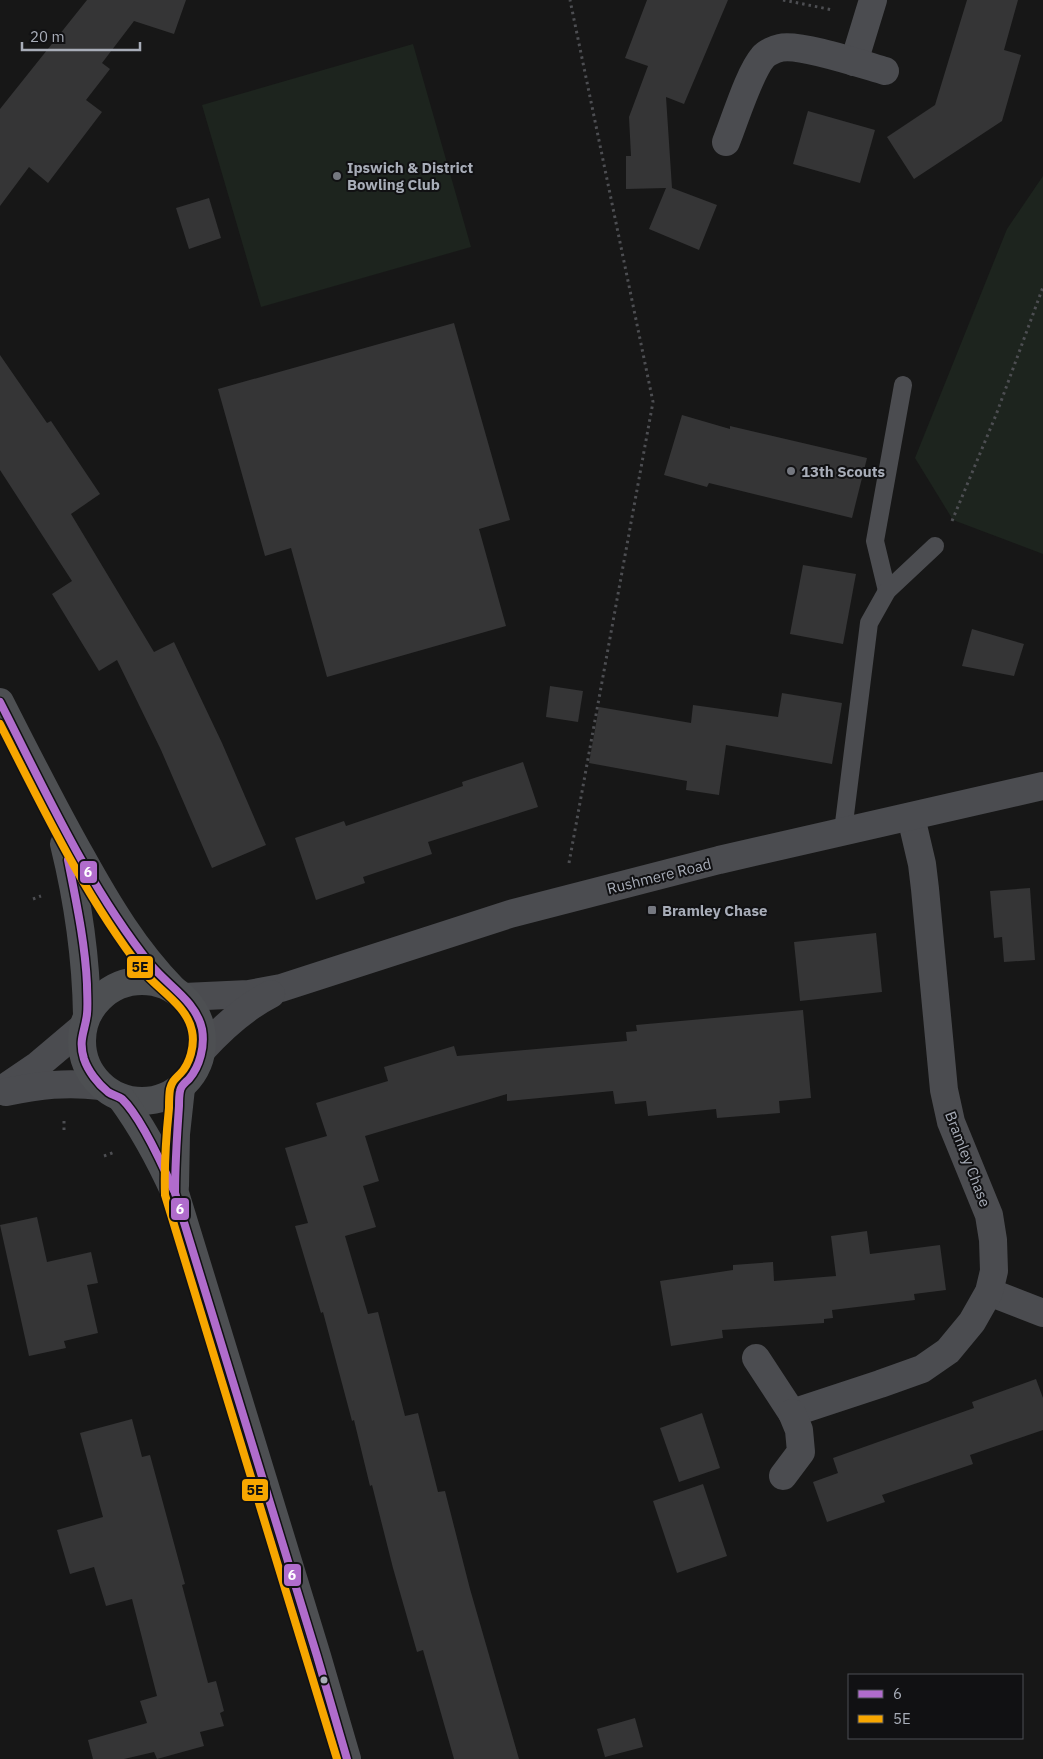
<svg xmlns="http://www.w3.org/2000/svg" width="1043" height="1759" font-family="'IBM Plex Sans',sans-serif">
<rect width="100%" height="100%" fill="#171717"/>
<!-- green -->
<g fill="#1d241e">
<polygon points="413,44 471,247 261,307 202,105"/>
<polygon points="1043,176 1043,554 953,520 915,458 1007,229"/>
</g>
<!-- building -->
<g fill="#353536">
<polygon points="87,0 186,0 174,34 134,21 102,63 110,69 86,100 102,112 48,183 29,167 0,206 0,109"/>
<polygon points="647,0 728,0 684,104 666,97 672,188 717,205 699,250 649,229 666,188 626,189 626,156 631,156 629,117 648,66 625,58"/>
<polygon points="967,0 1018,0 1004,50 1021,55 1002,121 914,179 887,137 935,105"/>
<polygon points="808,111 875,130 860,183 793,164"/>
<polygon points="209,198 221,238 189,249 176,208"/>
<polygon points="454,323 510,520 479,529 506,626 327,677 291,548 265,556 218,389"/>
<polygon points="0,355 47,423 51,421 100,494 71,514 154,652 174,642 222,743 266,845 212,868 161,750 117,660 99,671 52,594 72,581 0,470"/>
<polygon points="682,415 730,429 730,426 867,458 852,518 709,483 707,487 664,475"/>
<polygon points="803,565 856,574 843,644 790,634"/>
<polygon points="972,629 1024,644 1014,676 962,666"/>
<polygon points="550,686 583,691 578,722 546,717"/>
<polygon points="782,693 842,703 832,764 726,745 719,795 686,790 687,781 589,763 599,707 691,723 693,705 778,717"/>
<polygon points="523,762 538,807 428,842 432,854 363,877 365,883 316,900 295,838 344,821 346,826 463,786 462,782"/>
<polygon points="1030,888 1035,960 1004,962 1002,937 994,938 990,891"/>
<polygon points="876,933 882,992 800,1001 794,942"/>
<polygon points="803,1010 811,1098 779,1101 780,1113 717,1118 716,1109 648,1116 646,1101 615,1104 613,1091 507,1101 507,1094 365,1136 379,1181 363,1186 376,1227 345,1236 368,1314 378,1312 405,1416 418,1413 438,1492 445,1491 470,1589 519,1759 454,1759 423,1650 417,1652 393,1568 372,1485 370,1486 354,1420 352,1421 323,1312 321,1313 295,1226 308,1223 285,1148 327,1136 316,1103 388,1081 384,1067 454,1046 457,1056 627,1041 626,1032 637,1031 636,1025"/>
<polygon points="37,1217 47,1262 91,1252 98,1283 87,1285 98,1333 64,1341 66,1348 29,1356 0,1225"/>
<polygon points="867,1231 870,1254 940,1245 946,1290 914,1294 915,1300 832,1310 833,1318 824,1319 824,1323 722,1330 723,1338 671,1346 660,1281 733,1270 733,1265 773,1262 774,1281 836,1276 831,1236"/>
<polygon points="1036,1379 1043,1398 1043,1430 970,1455 973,1464 882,1495 885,1502 827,1522 813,1482 838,1473 833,1458 974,1408 972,1402"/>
<polygon points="702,1413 720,1468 679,1482 660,1428"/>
<polygon points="132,1419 142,1457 150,1455 185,1584 182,1585 208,1683 216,1681 224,1711 220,1713 224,1726 200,1732 204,1746 157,1759 154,1752 124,1759 93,1759 88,1740 147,1723 140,1701 157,1696 132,1599 106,1606 94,1567 70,1574 57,1530 103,1517 80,1433"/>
<polygon points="703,1484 727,1556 677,1573 653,1501"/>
<polygon points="635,1718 643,1747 605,1757 597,1729"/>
</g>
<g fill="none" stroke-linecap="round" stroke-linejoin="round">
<!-- path -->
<g stroke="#4d4e52" stroke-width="3" stroke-dasharray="2.5 4" stroke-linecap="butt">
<polyline points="783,0 833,10"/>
<polyline points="952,521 996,415 1043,287"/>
<polyline points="569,863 653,402 570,0"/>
<polyline points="33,899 41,896"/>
<polyline points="64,1130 64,1119"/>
<polyline points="104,1156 115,1152"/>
</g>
<!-- service -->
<g stroke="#4b4c50" stroke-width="18">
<polyline points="887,591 875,541 903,385"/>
<polyline points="843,831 869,623 887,591 935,546"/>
</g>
<!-- minor -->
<g stroke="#4b4c50" stroke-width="28">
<polyline points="854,62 873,0"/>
<path d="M 726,142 C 735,120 749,73 763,57 C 766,53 775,49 780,48 C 799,43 864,65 885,71"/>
<polyline points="989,1292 1043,1313"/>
<polyline points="756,1358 792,1413 880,1384 922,1369 948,1351 972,1322 989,1292 994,1271 993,1240 989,1215 951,1122 944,1090 925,889 922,864 911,817"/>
<polyline points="783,1476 801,1452 799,1430 792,1413"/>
</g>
<!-- tertiary -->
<g stroke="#4b4c50" stroke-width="28">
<polyline points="184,997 249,994 281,988 510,914 719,860 1043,786"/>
<path d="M 202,1050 C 222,1028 244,1008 271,994"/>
<polyline points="0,1091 38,1065 83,1027"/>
<path d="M 6,1092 C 40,1085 66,1082 101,1086"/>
</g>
<!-- primary -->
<g stroke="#4d4f52" stroke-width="28">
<path d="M 0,702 C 27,755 53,807 82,858 C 108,905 135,950 173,989"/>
<path d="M 64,844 C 78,901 86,957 87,1015"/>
<circle cx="142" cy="1041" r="60"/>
<path d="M 121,1098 C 143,1128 160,1160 175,1193 L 317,1656 L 347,1759"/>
<polyline points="175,1186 176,1134 181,1088"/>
</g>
<defs>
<g id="bus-1">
<path d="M 0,702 C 46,792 88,886 151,965 C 168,986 196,1001 202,1029 C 205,1046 200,1066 189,1079 C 185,1083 181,1085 180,1091 C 179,1096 179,1101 179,1106 C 177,1135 175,1164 175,1193 L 317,1656 L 347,1759"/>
<path d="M 68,860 C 76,901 85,942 87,984 C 87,993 88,1005 87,1014 C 85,1032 78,1039 84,1059 C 88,1071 98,1084 108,1092 C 112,1095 118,1096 122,1099 C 141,1117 163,1166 174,1191"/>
</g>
<path id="bus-2" d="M 0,724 C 43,808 84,895 142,970 C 158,990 187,1005 192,1031 C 195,1045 190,1064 180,1074 C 175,1079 172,1081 170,1089 C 169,1095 169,1101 169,1108 C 166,1137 164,1166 165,1195 L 337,1759"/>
</defs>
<!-- bus-1 casing -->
<use href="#bus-1" stroke="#111113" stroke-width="11"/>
<!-- bus-2 casing -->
<use href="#bus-2" stroke="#111113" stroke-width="11"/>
<!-- bus-1 -->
<use href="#bus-1" stroke="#b06ccc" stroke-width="8"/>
<!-- bus-2 -->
<use href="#bus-2" stroke="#f7a600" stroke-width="8"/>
</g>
<!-- markers -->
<g fill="#757880" stroke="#111113" stroke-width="2">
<circle cx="337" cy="176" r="5"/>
<circle cx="791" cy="471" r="5"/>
<rect x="647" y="905" width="10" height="10" rx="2.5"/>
</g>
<circle fill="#a8adb8" stroke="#111113" stroke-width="2" cx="324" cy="1680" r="4.5"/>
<g text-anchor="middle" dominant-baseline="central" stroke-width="4" stroke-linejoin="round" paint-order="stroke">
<!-- poi labels -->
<g font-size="15" font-weight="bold" fill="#a8adb8" stroke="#111113" text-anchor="start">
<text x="347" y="167">Ipswich &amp; District<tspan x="347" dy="17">Bowling Club</tspan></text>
<text x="801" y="471">13th Scouts</text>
<text x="662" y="910">Bramley Chase</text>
</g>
<!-- street labels -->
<g font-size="15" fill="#a8adb8" stroke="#111113">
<text transform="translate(659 876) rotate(-14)">Rushmere Road</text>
<text transform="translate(968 1159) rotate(69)">Bramley Chase</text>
</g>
</g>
<g stroke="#111113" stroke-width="2">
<rect x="79" y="860" width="19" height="24" rx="5" fill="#b06ccc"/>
<rect x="126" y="955" width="28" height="24" rx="5" fill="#f7a600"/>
<rect x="170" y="1197" width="20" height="24" rx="5" fill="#b06ccc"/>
<rect x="241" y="1478" width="28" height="24" rx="5" fill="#f7a600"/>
<rect x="283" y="1563" width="19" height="24" rx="5" fill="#b06ccc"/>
</g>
<g font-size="14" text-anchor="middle" font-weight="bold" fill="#fff">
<text x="88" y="877">6</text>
<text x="180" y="1214">6</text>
<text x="292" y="1580">6</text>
</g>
<g font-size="14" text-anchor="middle" font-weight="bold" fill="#111">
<text x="140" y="972">5E</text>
<text x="255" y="1495">5E</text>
</g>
<!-- legend -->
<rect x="848" y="1674" width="175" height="65" fill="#111113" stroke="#4d4f55"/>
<rect x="858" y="1690" width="25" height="8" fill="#b06ccc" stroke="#4d4f55"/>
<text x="893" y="1699" font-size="15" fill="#a8adb8">6</text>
<rect x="858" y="1715" width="25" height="8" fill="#f7a600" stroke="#4d4f55"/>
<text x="893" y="1724" font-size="15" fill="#a8adb8">5E</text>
<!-- scale -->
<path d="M22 42v8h118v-8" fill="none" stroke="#a8adb8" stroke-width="2.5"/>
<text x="30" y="42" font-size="15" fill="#a8adb8" stroke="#111113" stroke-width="4" paint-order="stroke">20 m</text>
</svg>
